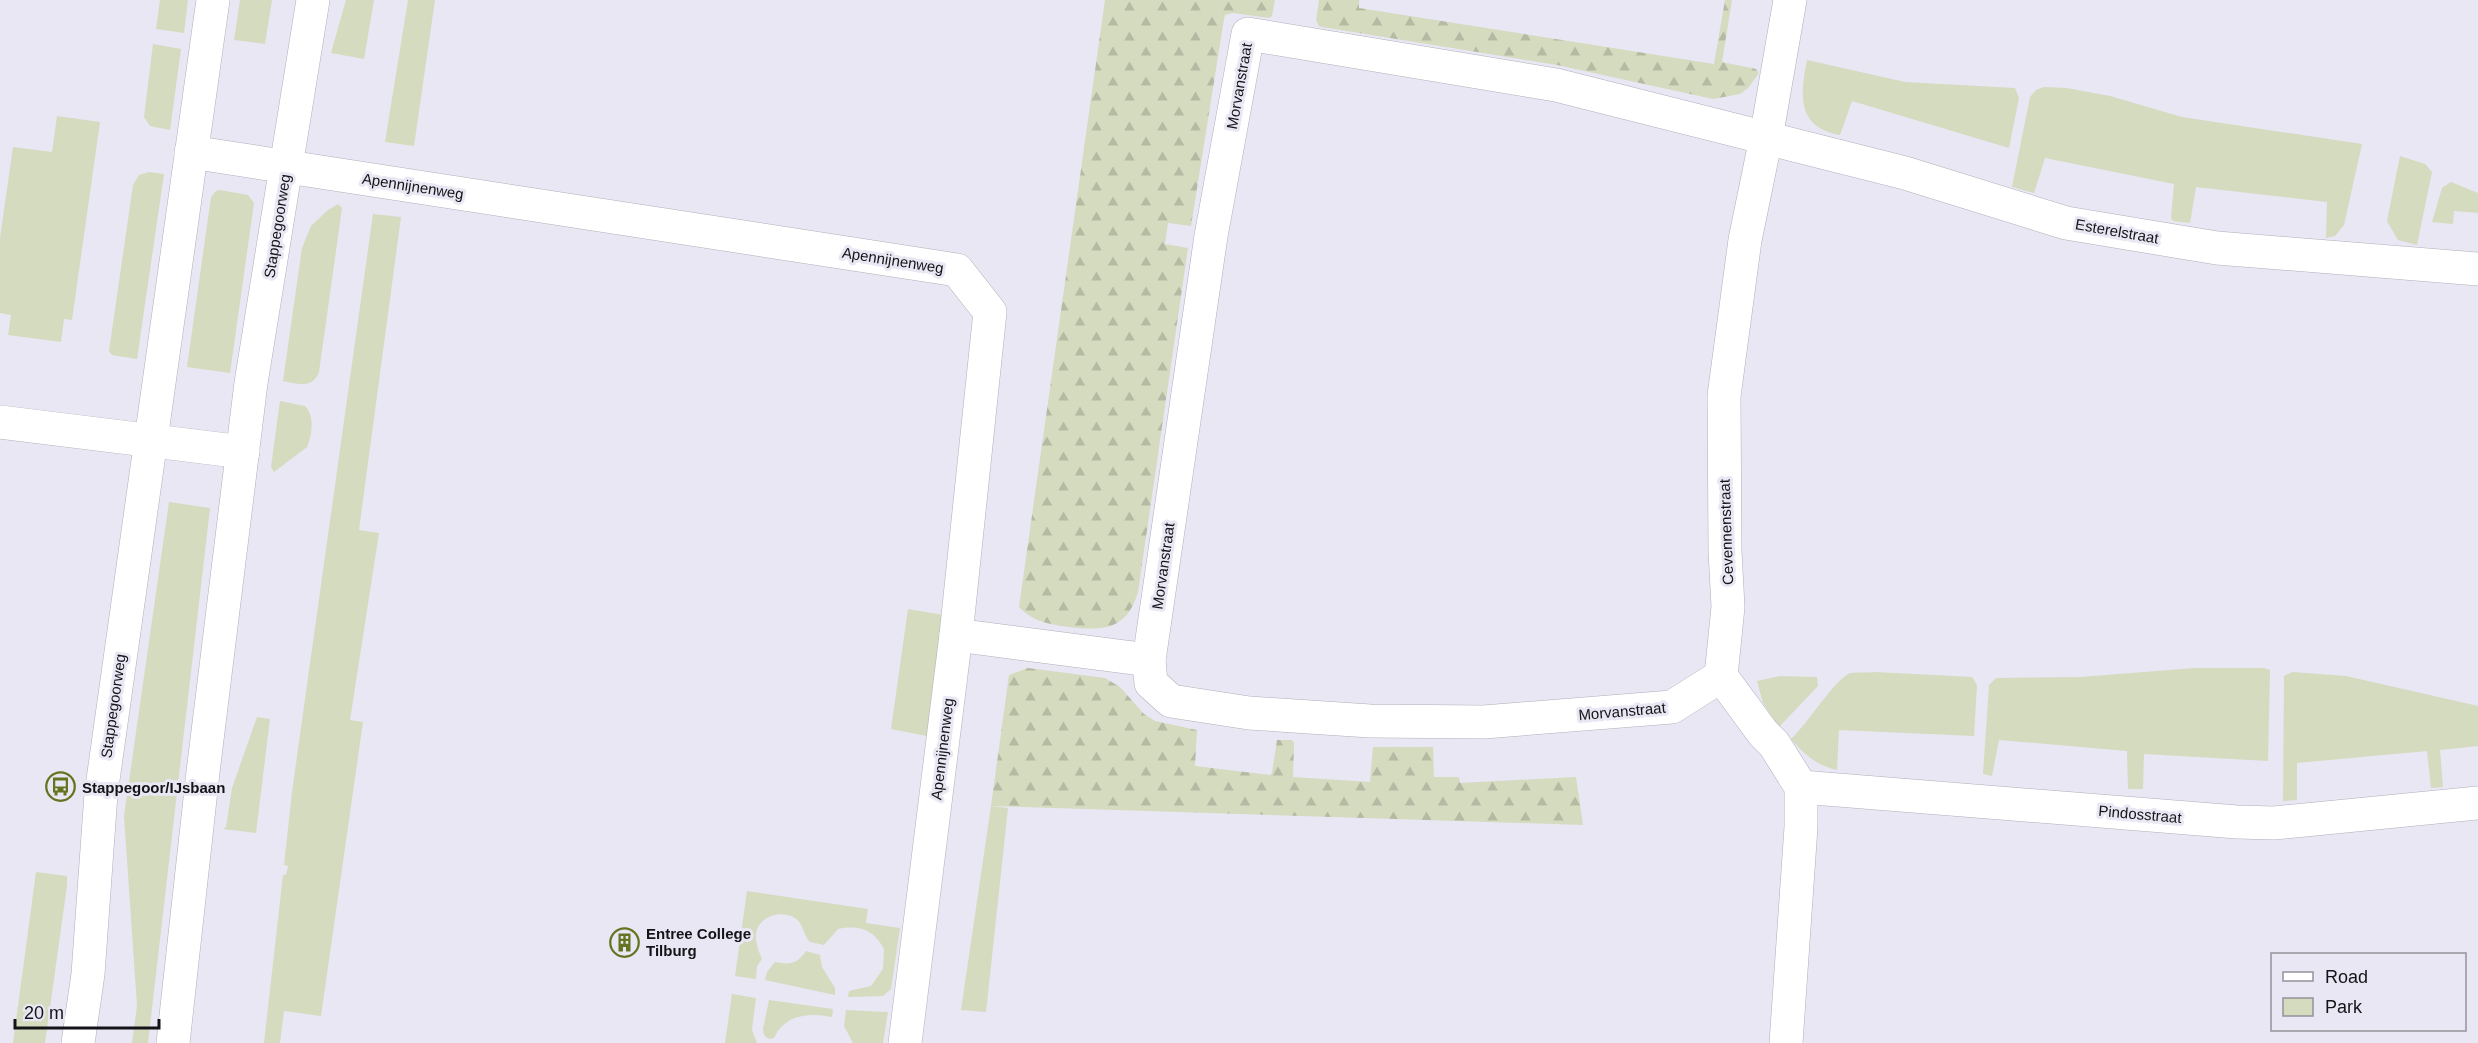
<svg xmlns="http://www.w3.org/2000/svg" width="2478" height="1043" font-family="Arial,sans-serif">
<defs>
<pattern id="forest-firs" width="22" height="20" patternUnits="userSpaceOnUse" patternTransform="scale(1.5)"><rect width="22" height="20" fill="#d4dbbf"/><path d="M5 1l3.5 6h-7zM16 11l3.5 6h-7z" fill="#b5bba3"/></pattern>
</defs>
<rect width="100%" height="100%" fill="#e9e7f3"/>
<!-- green -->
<g fill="#d4dbbf">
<polygon points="160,0 188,0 184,33 156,29"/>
<polygon points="240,0 272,0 265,44 234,40"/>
<polygon points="346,0 374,0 364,59 331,53"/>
<polygon points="408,0 435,0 414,146 385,142"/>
<polygon points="153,44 181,49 170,130 150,126 144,117"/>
<path d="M 1807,60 L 1905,82 L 2015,88 L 2019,98 L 2009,148 L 1852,101 L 1840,135 C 1795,127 1801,92 1807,60 Z"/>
<polygon points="2044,87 2067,88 2110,96 2182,117 2362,144 2344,225 2335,236 2326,238 2327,202 2196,187 2190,223 2173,221 2171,218 2174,184 2045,158 2034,193 2012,187 2030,97 2036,90"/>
<polygon points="57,116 100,122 72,320 64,319 61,342 8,335 11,315 0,313 0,238 13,147 52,152"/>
<polygon points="2400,156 2425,164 2432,172 2417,245 2398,240 2387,221"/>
<polygon points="149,172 164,174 137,359 112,355 109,351 133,185 139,175"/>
<polygon points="2451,182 2478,193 2478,213 2454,211 2453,224 2432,222 2442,188"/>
<polygon points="220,190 248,195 254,203 230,373 187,367 211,197 216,191"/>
<path d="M 338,204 L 342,208 L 319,372 C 313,389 297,384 283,381 L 302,248 L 311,226 L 328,210 Z"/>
<polygon points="373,214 401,217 359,530 379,533 350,720 363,722 321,1016 284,1011 280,1043 264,1043 283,875 286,875 288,866 284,865 292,792"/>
<path d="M 280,401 L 305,406 C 315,416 312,435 307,447 L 274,472 L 271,467 Z"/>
<polygon points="169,502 210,508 148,1043 132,1043 137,1006 124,816"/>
<polygon points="908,609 944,615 927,736 891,729"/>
<polygon points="2195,668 2264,668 2270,670 2268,761 2144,754 2143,789 2128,789 2127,751 1999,740 1992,776 1983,774 1989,685 1996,678 2080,677"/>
<path d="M 1875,672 L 1972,677 L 1977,685 L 1974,736 L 1839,730 L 1837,770 C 1816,765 1805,755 1791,739 C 1806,726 1837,676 1851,673 C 1858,672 1867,673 1875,672 Z"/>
<polygon points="2292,672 2346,676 2478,706 2478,746 2440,750 2443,787 2431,788 2427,751 2297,763 2297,800 2283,801 2284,676"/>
<polygon points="1780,676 1817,677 1818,686 1779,727 1763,703 1757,681"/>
<polygon points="257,717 270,719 256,833 223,829 226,827 232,788"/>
<polygon points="991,806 1008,808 986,1012 961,1010"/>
<polygon points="36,872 67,876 67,886 45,1043 13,1043"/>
<path d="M 747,891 L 868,909 L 866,923 L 900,928 L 891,989 L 883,996 L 848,997 L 849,991 L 871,986 L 883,969 L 884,949 C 873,929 860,925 838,929 L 824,945 L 810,942 C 803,935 804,924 795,918 C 784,911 765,914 758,927 C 753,936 758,950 762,959 L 757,966 L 756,979 L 735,976 Z"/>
<path d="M 806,951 L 820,955 L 822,967 L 835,988 L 835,995 L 765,980 L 767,972 L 775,962 C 790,965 797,964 806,951 Z"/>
<polygon points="732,994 756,998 752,1030 757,1043 725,1043"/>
<path d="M 769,1000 L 833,1009 L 832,1017 C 809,1012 784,1015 774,1038 L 769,1039 L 764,1035 L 763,1029 Z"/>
<polygon points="846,1010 888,1012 883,1043 853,1043 844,1026"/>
</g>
<!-- forest -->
<g fill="url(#forest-firs)">
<path d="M 1105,0 L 1275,0 L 1272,16 L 1269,18 L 1233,13 L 1225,15 L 1224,19 L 1191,226 L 1168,223 L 1165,244 L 1188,248 L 1138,592 C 1127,630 1103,631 1069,627 C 1048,624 1034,622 1019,607 Z"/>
<polygon points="1319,0 1359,0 1359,8 1714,64 1725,0 1732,0 1722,62 1756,69 1759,73 1748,88 1740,94 1713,99 1557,65 1322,27 1319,26 1316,20"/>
<polygon points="1028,668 1105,678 1120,687 1144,714 1155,721 1197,730 1195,766 1270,775 1272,773 1277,740 1292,740 1294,743 1293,777 1370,782 1373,747 1433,747 1434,777 1459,777 1460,783 1576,777 1583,825 991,806 1009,675"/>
</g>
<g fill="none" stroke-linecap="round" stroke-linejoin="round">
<defs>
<g id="street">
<polyline points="191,152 957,270 990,312 956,635 905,1043"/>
<polyline points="0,422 243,452"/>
<polyline points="956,635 1149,660"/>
<polyline points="1721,676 1672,707 1484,722 1370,721 1249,713 1171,701 1151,683 1149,660 1211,236 1248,34 1556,85 1905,173 2066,223 2217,248 2478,269"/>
<polyline points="1801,787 2237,822 2274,823 2478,803"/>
<polyline points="1786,1043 1801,827 1801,787 1774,744 1763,733 1721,676 1728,607 1725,551 1724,396 1745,240 1766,138 1790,0"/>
</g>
<g id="secondary">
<polyline points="78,1043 88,974 101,794 213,0"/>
<polyline points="173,1043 203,772 251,383 313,0"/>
</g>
</defs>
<!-- street casing -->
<use href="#street" stroke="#b1aeba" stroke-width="34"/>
<!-- secondary casing -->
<use href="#secondary" stroke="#b1aeba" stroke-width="34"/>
<!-- street -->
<use href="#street" stroke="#fff" stroke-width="33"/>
<!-- secondary -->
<use href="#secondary" stroke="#fff" stroke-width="33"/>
</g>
<!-- icons -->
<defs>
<symbol id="bus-ring" viewBox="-11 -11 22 22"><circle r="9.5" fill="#e9e7f3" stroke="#647421" stroke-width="1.5"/><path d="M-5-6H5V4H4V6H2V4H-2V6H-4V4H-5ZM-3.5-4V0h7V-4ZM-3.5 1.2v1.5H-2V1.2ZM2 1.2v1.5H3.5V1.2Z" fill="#647421"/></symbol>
<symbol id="building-ring" viewBox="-11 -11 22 22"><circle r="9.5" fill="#e9e7f3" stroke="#647421" stroke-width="1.5"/><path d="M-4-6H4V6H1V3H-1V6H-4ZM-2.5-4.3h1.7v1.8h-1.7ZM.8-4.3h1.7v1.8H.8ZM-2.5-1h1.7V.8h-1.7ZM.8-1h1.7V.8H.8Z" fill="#647421"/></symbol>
</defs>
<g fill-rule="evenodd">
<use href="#bus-ring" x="44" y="770" width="33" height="33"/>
<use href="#building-ring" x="608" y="926" width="33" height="33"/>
</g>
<g text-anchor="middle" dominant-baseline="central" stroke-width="6" stroke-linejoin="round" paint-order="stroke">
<!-- street labels -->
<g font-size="15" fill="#141318" stroke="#e9e7f3">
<text transform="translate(1239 86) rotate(-80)">Morvanstraat</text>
<text transform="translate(413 186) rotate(9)">Apennijnenweg</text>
<text transform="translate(277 226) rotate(-81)">Stappegoorweg</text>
<text transform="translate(2117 231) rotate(10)">Esterelstraat</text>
<text transform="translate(893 260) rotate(9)">Apennijnenweg</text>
<text transform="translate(1726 532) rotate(-92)">Cevennenstraat</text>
<text transform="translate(1163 566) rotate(-82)">Morvanstraat</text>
<text transform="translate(113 706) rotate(-82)">Stappegoorweg</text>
<text transform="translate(1622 711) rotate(-5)">Morvanstraat</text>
<text transform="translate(942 749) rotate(-83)">Apennijnenweg</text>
<text transform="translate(2140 814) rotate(5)">Pindosstraat</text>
</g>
<!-- poi labels -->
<g font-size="15" font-weight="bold" fill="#141318" stroke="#e9e7f3" text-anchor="start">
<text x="82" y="787">Stappegoor/IJsbaan</text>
<text x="646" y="933">Entree College<tspan x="646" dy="17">Tilburg</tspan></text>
</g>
</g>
<!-- legend -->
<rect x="2271" y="953" width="195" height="78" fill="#e9e7f3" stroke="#94929b" stroke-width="1.5"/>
<rect x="2283" y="972" width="30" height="9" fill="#ffffff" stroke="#94929b" stroke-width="1.5"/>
<text x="2325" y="983" font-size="18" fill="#141318">Road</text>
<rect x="2283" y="998" width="30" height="18" fill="#d4dbbf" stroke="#94929b" stroke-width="1.5"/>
<text x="2325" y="1013" font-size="18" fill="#141318">Park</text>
<!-- scale -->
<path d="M15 1019v9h144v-9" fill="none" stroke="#141318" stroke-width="3"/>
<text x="24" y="1019" font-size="18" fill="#141318" stroke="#e9e7f3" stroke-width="4.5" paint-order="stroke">20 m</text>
</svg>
